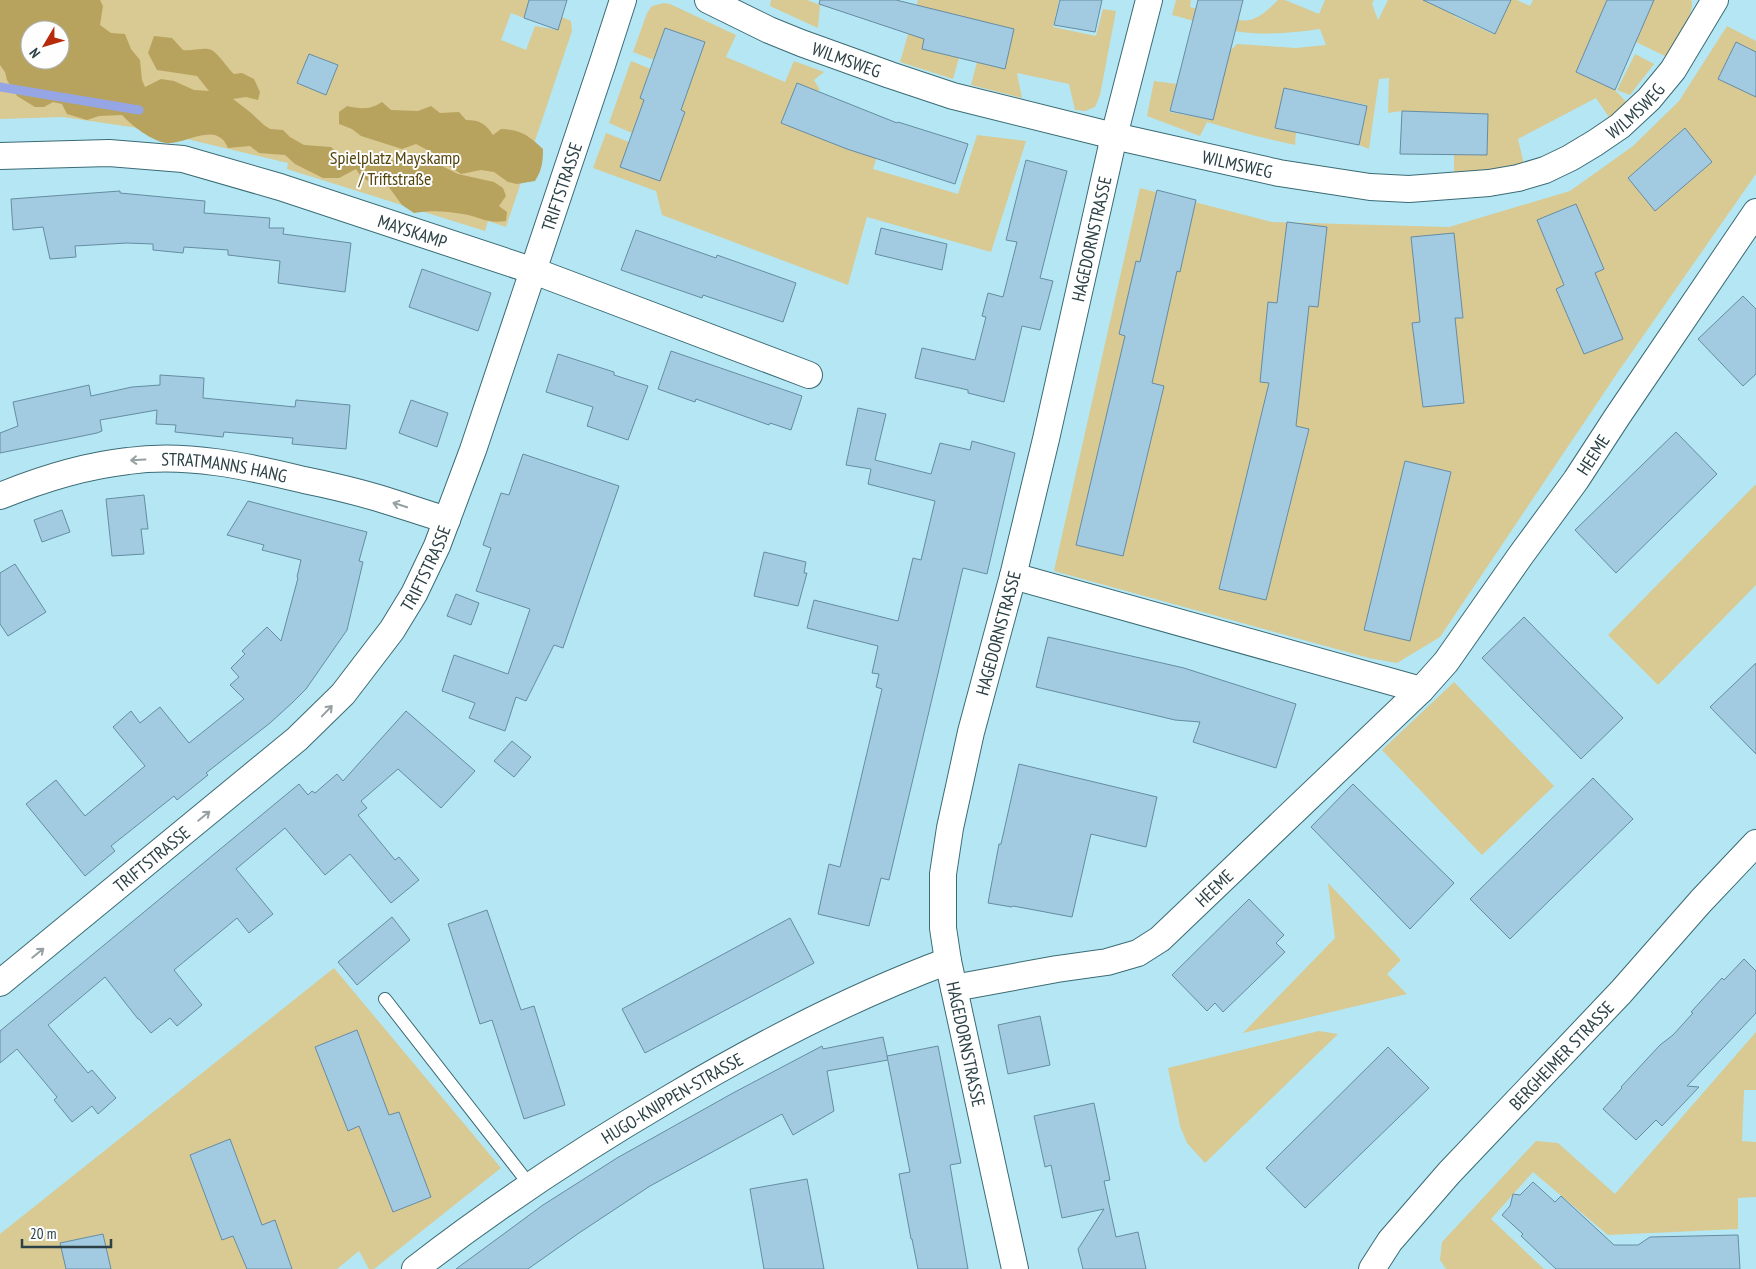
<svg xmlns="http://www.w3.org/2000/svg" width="1756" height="1269" font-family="'PT Sans Narrow',sans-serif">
<rect width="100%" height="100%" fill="#b4e7f3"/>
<!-- green -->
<g fill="#d9c993" fill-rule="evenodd">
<path d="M 0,0 L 529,0 L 524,18 L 511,13 L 501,40 L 526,50 L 535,26 L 558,30 L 562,17 L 571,21 L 572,31 L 506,227 L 488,221 L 485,231 L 287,169 L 288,163 L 145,129 L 63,117 L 0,119 ZM 30,30 L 60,30 L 60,60 L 30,60 Z"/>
<polygon points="771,0 807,0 820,5 818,28 770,6"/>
<polygon points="918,0 1059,0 1053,27 1096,36 1103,9 1116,11 1100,95 1095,107 1085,111 1075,110 1069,84 1017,73 1022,98 971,85 977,62 1005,69 1014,29 932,9 922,49 959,58 953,79 900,62"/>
<path d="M 1176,0 L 1191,0 L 1190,7 C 1205,11 1240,25 1253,19 C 1263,15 1271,7 1278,0 L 1285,0 L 1319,14 L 1325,0 L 1374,0 L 1372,4 L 1378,20 L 1388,0 L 1461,0 L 1454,16 L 1493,34 L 1509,0 L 1517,0 L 1530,6 L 1533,0 L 1607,0 L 1576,72 L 1615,90 L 1631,107 L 1613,123 L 1596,98 L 1518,139 L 1524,164 L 1488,173 L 1454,175 L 1454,154 L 1487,155 L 1488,114 L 1402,111 L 1388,113 L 1389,78 L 1379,79 L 1369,149 L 1359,145 L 1367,105 L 1284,88 L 1275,128 L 1296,132 L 1295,145 L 1252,135 L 1207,122 L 1200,136 L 1147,116 L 1154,81 L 1177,84 L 1169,112 L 1213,120 L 1230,51 L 1237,44 L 1296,48 L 1326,45 L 1320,29 C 1291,33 1264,36 1235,31 C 1214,28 1193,20 1172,15 Z"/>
<path d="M 1651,0 L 1691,0 L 1692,2 C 1692,21 1676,41 1667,57 L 1636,42 L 1653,1 Z"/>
<polygon points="664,3 670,4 736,35 726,57 785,82 794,61 824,72 814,80 820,90 817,91 797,83 781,123 849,149 888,123 873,169 958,194 977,135 1026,141 991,252 867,217 848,285 662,215 656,191 593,168 606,133 629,142 681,110 705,42 665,28 654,60 633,52 647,13 652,6"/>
<polygon points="1727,26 1756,41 1756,174 1618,372 1440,637 1397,663 1369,658 1054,571 1140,188 1272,222 1449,227 1570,191 1633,146 1679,101"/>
<polygon points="1635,54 1654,64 1630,95 1617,90"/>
<polygon points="631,61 651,69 644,100 632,133 609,123"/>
<polygon points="1755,485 1756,486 1756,585 1658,685 1608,635"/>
<polygon points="1454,682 1554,786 1482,855 1382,750"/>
<polygon points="1328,883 1401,960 1387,974 1407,994 1243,1033 1335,938"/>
<polygon points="334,968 501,1168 374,1269 369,1269 359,1251 337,1269 0,1269 0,1234"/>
<polygon points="1319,1031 1338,1034 1205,1163 1187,1143 1180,1126 1168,1068"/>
<polygon points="1756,1032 1756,1090 1744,1090 1742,1141 1756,1142 1756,1197 1738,1198 1738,1229 1608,1235 1533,1172 1491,1219 1544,1269 1446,1269 1440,1260 1442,1242 1536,1141 1558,1143 1615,1194"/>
</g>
<!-- forest -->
<g fill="#b8a35e" fill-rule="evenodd">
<path d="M 0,0 L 100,0 L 103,6 L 100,25 L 111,33 L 125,34 L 131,49 L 140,60 L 142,80 L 145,87 L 161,79 L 174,81 L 194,90 L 209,91 L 197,76 L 157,70 L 148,53 L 154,36 L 172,38 L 183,50 C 192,51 200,48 208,49 C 216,49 227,68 234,74 L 242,73 L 254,79 L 260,92 L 258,100 L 246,97 L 233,99 L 250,112 L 264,125 L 270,129 L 283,130 L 290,137 L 304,145 L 331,147 L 344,160 L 381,158 L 404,162 L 420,155 L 458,174 L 494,182 L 503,188 L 506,196 L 499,206 L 507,212 L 506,221 C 486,224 481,217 463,214 C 446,211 430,210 414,213 L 402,205 L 388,186 C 375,184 363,182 356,169 L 339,178 L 323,178 L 295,164 L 285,155 L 259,153 L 250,146 L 228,148 C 226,145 225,141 222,139 C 209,126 182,145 166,143 C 152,141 132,126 122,115 L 99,116 L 87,120 L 67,114 L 62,104 L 53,102 L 44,107 L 35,107 L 17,96 L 7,80 L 5,72 L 0,65 ZM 30,30 L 60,30 L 60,60 L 30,60 Z"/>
<path d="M 382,102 L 391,110 L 418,111 L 431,106 L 440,113 L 459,112 L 466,120 C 480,120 486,124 493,135 L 501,129 C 521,130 528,135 543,149 C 543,162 542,170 535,181 L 517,184 L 508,182 L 494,172 L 481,170 L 461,174 L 447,165 L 437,155 L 416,144 L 402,149 L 361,136 L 352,129 L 339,124 L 339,112 L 347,106 C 361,109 370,110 382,102 Z"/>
</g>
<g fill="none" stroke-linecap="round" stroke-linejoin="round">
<!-- stream -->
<polyline stroke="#96a6e5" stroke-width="9" points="0,87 139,110"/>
</g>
<!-- building -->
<g fill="#a2cbe2" stroke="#658ca2">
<polygon points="529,0 567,0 558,30 524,18"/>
<polygon points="820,0 896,0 1014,29 1005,69 922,49 924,39 819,4"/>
<polygon points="1060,0 1102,0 1095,32 1054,25"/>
<polygon points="1198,0 1243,0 1213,120 1170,111"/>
<polygon points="1423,0 1511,0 1495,34"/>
<polygon points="1607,0 1654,0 1615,90 1576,72"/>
<polygon points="665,28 705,42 681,110 685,112 660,181 620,167 644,100 640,98"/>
<polygon points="1736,42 1756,52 1756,97 1718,79"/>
<polygon points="309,54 338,65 326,95 297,83"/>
<polygon points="797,83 897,123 898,122 968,144 955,184 847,149 781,123"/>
<polygon points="1284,88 1367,106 1359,145 1275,128"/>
<polygon points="1402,111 1488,114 1487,155 1400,154"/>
<polygon points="1685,128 1712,162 1655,211 1628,178"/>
<polygon points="1026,160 1067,171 1040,278 1053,281 1040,330 1022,326 1004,402 968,393 968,390 915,378 922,348 975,360 986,317 982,316 988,293 1003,297 1017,242 1006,240"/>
<polygon points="1157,190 1196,200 1180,272 1177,271 1152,383 1164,386 1123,556 1076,545 1125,336 1119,334 1136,261 1140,262"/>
<polygon points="120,191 120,193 205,201 204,213 270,218 269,228 284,228 283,234 351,243 345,292 278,283 280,261 228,255 228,250 184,247 183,253 153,250 153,244 127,243 75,246 76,257 50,259 43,227 13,230 11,199"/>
<polygon points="1576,204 1604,269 1595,273 1623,339 1584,354 1556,289 1564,285 1537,220"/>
<polygon points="1287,222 1327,227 1318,307 1309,306 1296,426 1309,429 1266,600 1219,589 1269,383 1260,382 1268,302 1277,303"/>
<polygon points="881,228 947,244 942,270 875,254"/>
<polygon points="636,230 716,258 717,255 796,283 783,322 703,295 702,298 621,270"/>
<polygon points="1454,233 1463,318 1455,318 1464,403 1423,407 1412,323 1420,322 1411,237"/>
<polygon points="422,269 491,293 478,331 409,307"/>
<polygon points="1743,296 1756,309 1756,374 1743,386 1698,339"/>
<polygon points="671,351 802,396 791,430 770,423 769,425 696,399 695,402 658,389"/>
<polygon points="558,354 614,372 614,375 648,386 628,440 587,426 593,407 546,392"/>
<polygon points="160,375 204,378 203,398 295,407 296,400 350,405 346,449 292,444 293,438 224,432 223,437 175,432 176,425 156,424 157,410 100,420 102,431 97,433 0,453 0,433 18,426 13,402 89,385 91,396 132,387 160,385"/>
<polygon points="411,400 448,413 437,447 399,433"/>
<polygon points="858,408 886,414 875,460 931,474 940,443 970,450 972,441 1015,453 987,574 963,568 889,880 881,878 869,926 818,914 829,864 840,867 882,689 876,687 879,674 872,673 878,646 807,628 814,600 898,621 913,558 921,560 935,501 868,484 871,469 846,465"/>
<polygon points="1676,432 1717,474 1616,573 1575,530"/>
<polygon points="523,454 619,486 563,648 554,645 526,701 516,697 505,731 469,718 475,703 442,691 454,655 508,674 530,609 476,591 491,548 483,545 501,493 509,495"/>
<polygon points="1405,461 1451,472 1410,641 1364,630"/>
<polygon points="144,495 148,529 141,529 144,554 112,556 106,499"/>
<polygon points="248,501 367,532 359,561 363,562 347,630 306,689 292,703 270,723 206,773 208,775 177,800 174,796 111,846 115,851 85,876 26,804 56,780 85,816 145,766 113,727 131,711 140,723 160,707 189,743 244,699 230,685 239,677 231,668 245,654 242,651 267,627 281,641 298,578 297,577 301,560 262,550 264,545 227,535"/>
<polygon points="62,510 70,532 42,542 34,520"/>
<polygon points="764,552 806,562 804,573 807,573 798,606 754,596"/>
<polygon points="15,564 46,612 8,636 0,624 0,573"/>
<polygon points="456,594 479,603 471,625 447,616"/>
<polygon points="1524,617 1623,718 1581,759 1482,658"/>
<polygon points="1048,637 1184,668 1296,704 1276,768 1193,742 1200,722 1175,720 1036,687"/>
<polygon points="1756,663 1756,754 1710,707"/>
<polygon points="406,711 475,771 441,808 398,769 361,801 367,808 358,815 395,860 399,857 419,880 391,903 350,854 325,875 285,828 236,869 273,914 249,933 237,918 174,970 202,1005 177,1026 170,1018 151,1033 139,1019 138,1019 105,977 48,1025 88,1073 92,1070 116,1098 98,1114 92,1106 72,1122 54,1100 57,1097 17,1049 0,1063 0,1031 299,784 308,795 312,791 315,793 337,774 343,781"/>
<polygon points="512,741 531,757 514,777 494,761"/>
<polygon points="1019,764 1157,797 1146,847 1091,834 1072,917 1013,906 1012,907 988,903 999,844 1001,844"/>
<polygon points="1593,778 1633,819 1510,939 1470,899"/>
<polygon points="1353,784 1454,883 1410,929 1311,827"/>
<polygon points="1249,899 1284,935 1276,943 1285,952 1223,1012 1215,1003 1207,1011 1172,975"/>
<polygon points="487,910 521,1010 534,1006 565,1105 524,1119 492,1020 480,1024 448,924"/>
<polygon points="392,917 410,940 357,985 338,962"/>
<polygon points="790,918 814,963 645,1053 622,1009"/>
<polygon points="1744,959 1756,971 1756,1013 1687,1086 1699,1087 1662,1126 1656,1120 1636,1140 1603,1109 1622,1088 1621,1087 1660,1045 1673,1035 1693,1013 1691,1012 1722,978 1724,980"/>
<polygon points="1040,1016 1050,1065 1008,1074 998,1025"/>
<polygon points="357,1030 389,1115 399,1112 431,1197 393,1212 359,1126 348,1131 315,1047"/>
<polygon points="883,1037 888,1060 827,1071 834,1111 793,1135 782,1114 650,1186 579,1233 528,1269 456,1269 543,1205 617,1158 733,1093 822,1046 823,1049"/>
<polygon points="938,1046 961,1163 950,1165 968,1269 918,1269 912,1239 911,1239 899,1174 910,1172 887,1056"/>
<polygon points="1388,1047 1429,1088 1305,1208 1266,1168"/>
<polygon points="1094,1103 1110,1180 1104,1181 1116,1237 1138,1232 1146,1269 1083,1269 1078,1249 1104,1209 1062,1218 1051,1165 1045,1167 1034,1116"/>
<polygon points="230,1139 262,1225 275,1220 292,1269 247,1269 233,1236 222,1240 190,1155"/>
<polygon points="807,1179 824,1269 764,1269 750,1189"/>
<polygon points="1533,1182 1555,1202 1561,1196 1614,1245 1638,1245 1650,1237 1738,1235 1740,1269 1556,1269 1521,1236 1523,1234 1502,1215 1510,1206 1513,1194 1520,1195"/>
<polygon points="103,1234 111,1269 66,1269 60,1243"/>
</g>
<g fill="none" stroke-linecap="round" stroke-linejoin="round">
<defs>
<polyline id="lane" points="385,999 529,1184"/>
<g id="street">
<path id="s1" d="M 708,0 L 769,30 L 801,43 L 890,75 L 953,96 L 1114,136 L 1279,173 L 1370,187 L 1409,189 L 1489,183 L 1518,178 L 1545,170 L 1570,158 L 1595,143 L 1620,126 L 1649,99 L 1673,70 L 1715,0"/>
<path id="s2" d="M 0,156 L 109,153 L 183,159 L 280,187 L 534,271 L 809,375"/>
<path id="s3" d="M 0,496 C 42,479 83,466 128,461 C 187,453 247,466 304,480 C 329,485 354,491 378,498 C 401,505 424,513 447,520"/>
<polyline points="1013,576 1421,690"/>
<path id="s4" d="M 0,983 L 297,739 L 343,694 L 392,630 L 414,594 L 437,546 L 473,450 L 603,62 L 623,0"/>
<path id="s5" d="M 954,988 L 1057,969 L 1107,962 L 1138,953 L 1160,939 L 1421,690 L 1446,662 L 1521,555 L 1576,480 L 1617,417 L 1756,212"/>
<path id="s6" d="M 415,1269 C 496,1206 581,1150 670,1098 C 759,1045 851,997 948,961"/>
<path id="s7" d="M 1015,1269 L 948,961 L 943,928 L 943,874 L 950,828 L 971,732 L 1013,576 L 1046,439 L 1114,136 L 1149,0"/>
<path id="s8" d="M 1372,1269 L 1390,1241 L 1449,1173 L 1621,992 L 1701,901 L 1756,843"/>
</g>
</defs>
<!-- lane casing -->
<use href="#lane" stroke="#3b6b75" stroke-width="14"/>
<!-- street casing -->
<use href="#street" stroke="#3b6b75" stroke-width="28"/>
<!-- lane -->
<use href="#lane" stroke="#fff" stroke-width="12"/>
<!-- street -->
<use href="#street" stroke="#fff" stroke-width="26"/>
</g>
<!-- one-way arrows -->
<defs><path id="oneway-shaft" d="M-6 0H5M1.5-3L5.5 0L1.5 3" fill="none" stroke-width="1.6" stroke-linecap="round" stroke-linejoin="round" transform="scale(1.25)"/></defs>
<g stroke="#96a0a2">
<use href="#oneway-shaft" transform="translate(138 460) rotate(177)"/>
<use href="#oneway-shaft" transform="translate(400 505) rotate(-162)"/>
<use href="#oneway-shaft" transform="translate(327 711) rotate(-46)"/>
<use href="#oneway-shaft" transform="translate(204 816) rotate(-39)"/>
<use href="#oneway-shaft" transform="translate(38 953) rotate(-39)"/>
</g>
<g text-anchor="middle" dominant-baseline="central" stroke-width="4" stroke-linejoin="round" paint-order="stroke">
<!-- street labels -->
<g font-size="18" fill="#2c4146" stroke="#fefefe">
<text stroke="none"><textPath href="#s1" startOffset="151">WILMSWEG</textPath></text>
<text stroke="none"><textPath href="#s1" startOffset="976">WILMSWEG</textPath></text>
<text stroke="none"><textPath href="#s1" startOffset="556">WILMSWEG</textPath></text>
<text stroke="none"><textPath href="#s4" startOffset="1005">TRIFTSTRASSE</textPath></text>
<text stroke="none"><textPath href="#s2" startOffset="424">MAYSKAMP</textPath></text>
<text stroke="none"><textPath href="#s7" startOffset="1055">HAGEDORNSTRASSE</textPath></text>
<text stroke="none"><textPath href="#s5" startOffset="866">HEEME</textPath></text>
<text stroke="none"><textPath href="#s3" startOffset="230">STRATMANNS HANG</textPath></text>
<text stroke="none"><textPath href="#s4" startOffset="600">TRIFTSTRASSE</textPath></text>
<text stroke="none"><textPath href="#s7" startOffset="650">HAGEDORNSTRASSE</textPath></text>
<text stroke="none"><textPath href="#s4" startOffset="196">TRIFTSTRASSE</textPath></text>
<text stroke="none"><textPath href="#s5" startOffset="288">HEEME</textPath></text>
<text transform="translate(966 1044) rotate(78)">HAGEDORNSTRASSE</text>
<text stroke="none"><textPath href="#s8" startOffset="286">BERGHEIMER STRASSE</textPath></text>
<text stroke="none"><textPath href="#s6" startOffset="309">HUGO-KNIPPEN-STRASSE</textPath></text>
</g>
<!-- park labels -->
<g font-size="18" fill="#54450d" stroke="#fefefe">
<text x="395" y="157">Spielplatz Mayskamp<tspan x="395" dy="21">/ Triftstraße</tspan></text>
</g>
</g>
<!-- north arrow -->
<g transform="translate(45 45) rotate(232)"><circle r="24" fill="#fefefe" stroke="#aab2b4"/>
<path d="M0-4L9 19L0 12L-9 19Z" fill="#b62b0b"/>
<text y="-8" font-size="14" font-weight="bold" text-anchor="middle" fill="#2c4146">N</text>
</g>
<!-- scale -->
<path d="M22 1239v8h89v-8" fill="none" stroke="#2c4146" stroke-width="2.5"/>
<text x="30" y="1239" font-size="15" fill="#2c4146" stroke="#fefefe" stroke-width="4" paint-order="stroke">20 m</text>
</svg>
